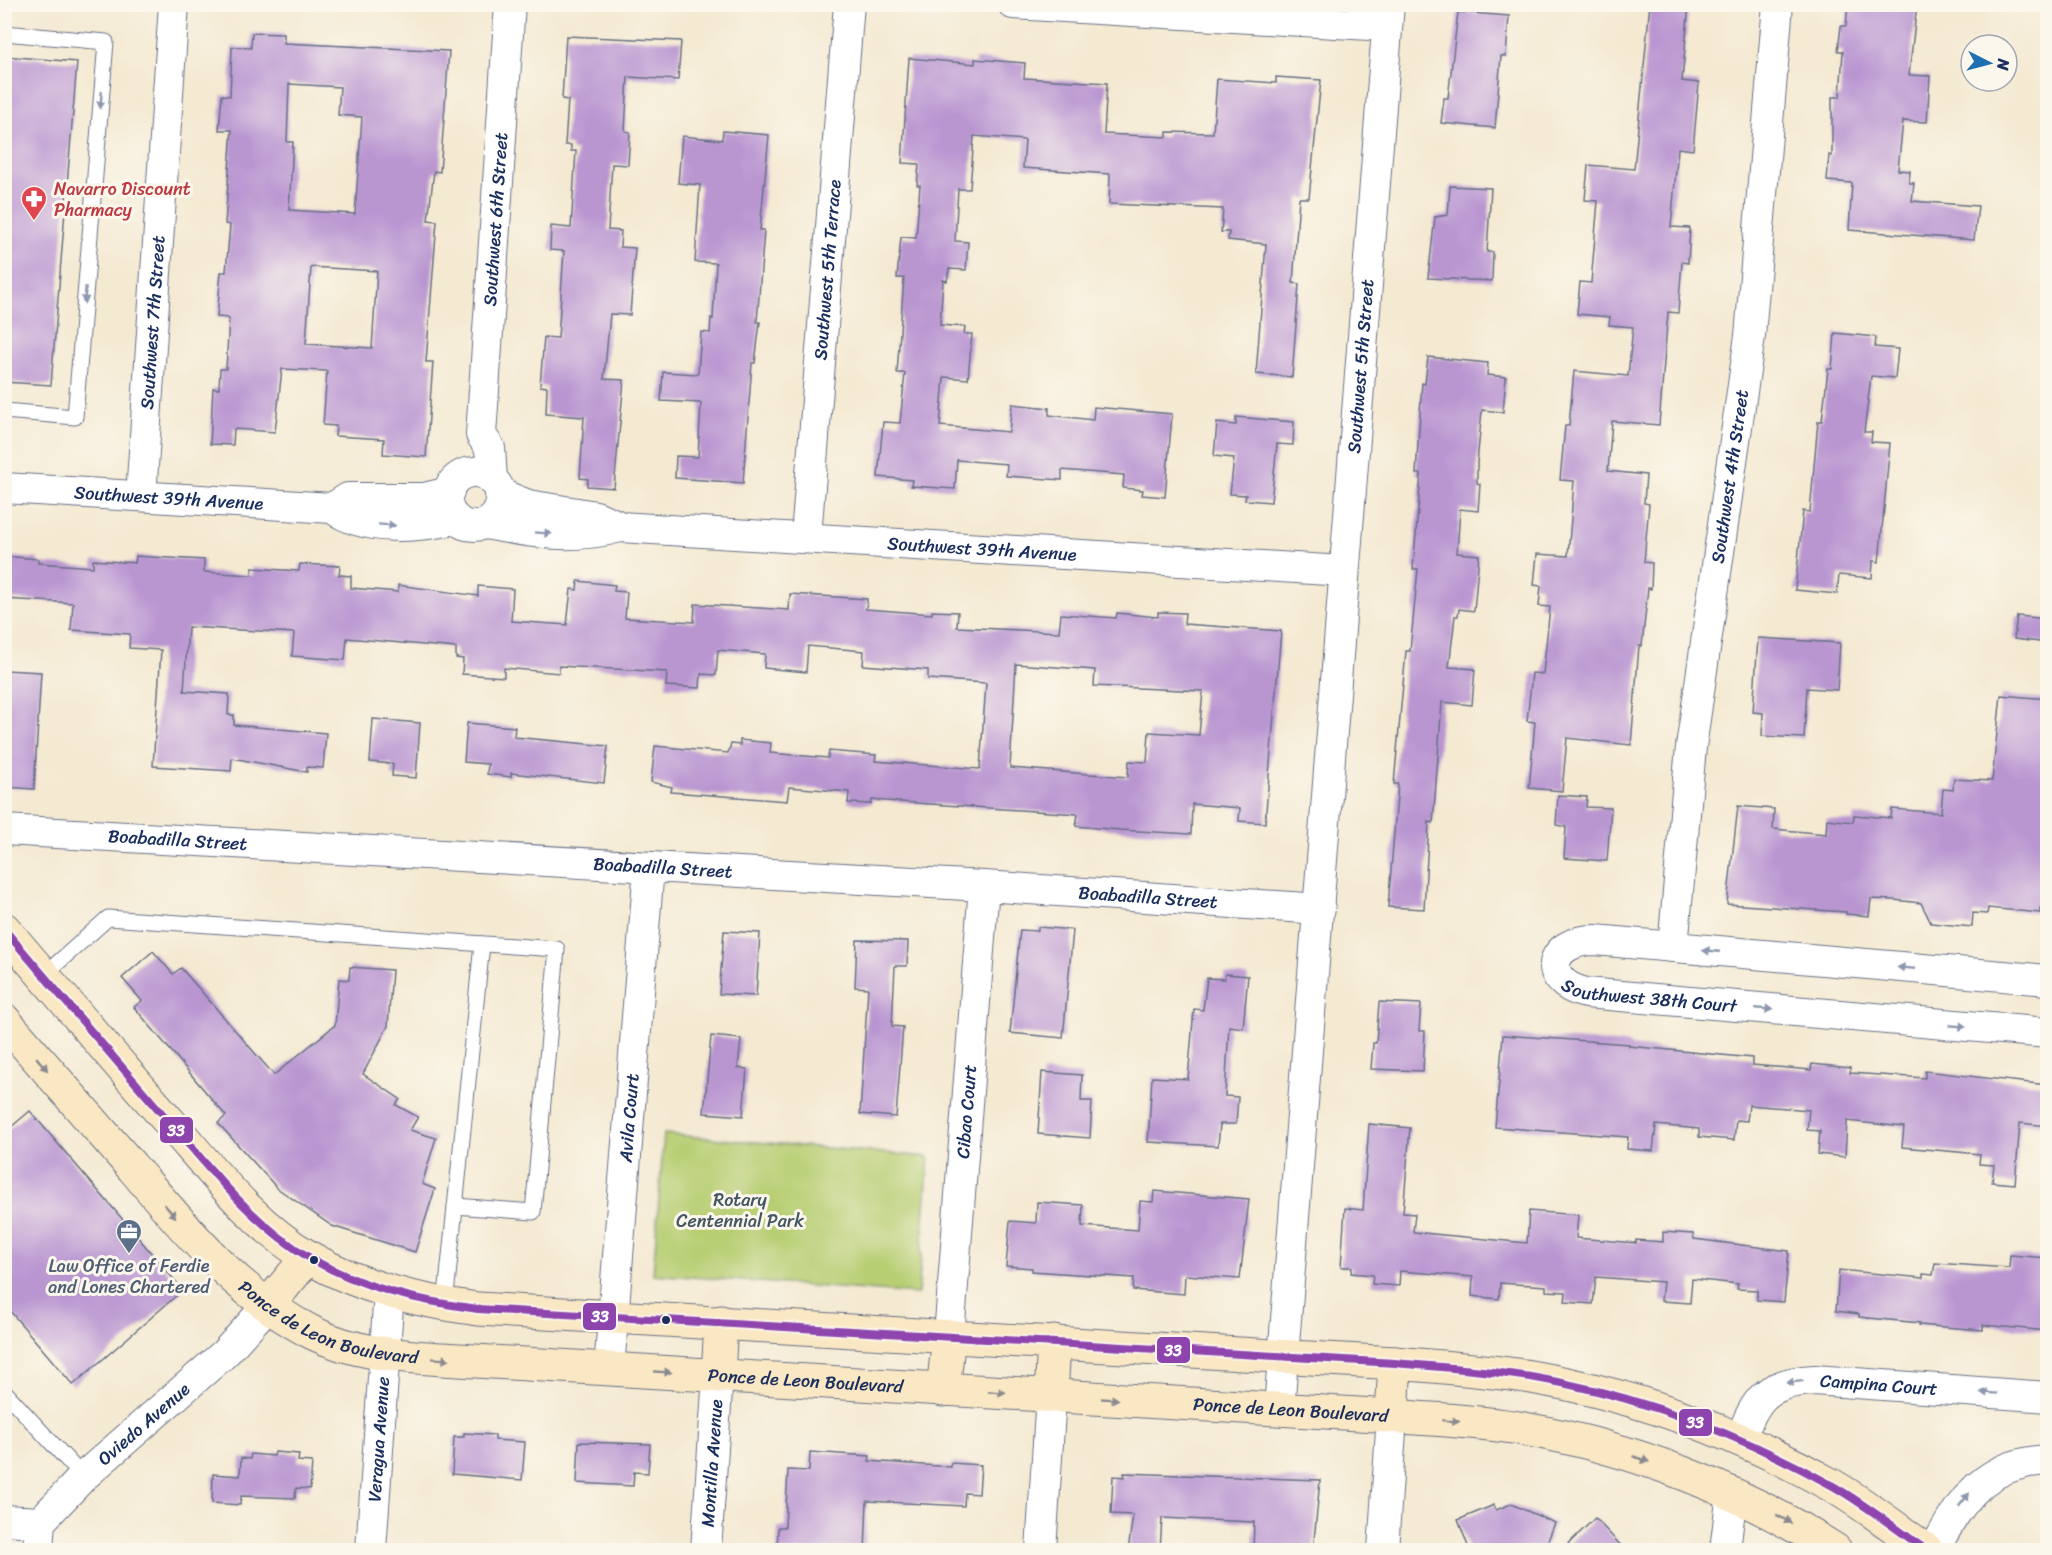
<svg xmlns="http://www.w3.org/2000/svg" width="2052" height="1555" font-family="Sriracha,sans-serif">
<rect width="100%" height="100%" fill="#fbf7ec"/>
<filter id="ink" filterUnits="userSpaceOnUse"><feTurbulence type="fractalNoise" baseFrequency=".0167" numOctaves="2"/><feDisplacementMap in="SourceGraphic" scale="12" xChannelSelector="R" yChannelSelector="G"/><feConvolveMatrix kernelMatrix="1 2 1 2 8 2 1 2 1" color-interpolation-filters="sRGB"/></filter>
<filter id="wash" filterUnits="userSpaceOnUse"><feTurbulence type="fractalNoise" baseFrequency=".008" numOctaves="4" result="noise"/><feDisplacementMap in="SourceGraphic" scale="24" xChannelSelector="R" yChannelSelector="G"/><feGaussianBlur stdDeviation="1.35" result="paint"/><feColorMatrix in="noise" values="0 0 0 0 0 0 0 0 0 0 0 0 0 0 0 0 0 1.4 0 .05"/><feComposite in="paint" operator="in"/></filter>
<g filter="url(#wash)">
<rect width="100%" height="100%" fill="#f4e9d1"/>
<!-- green -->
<polygon fill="#b7ce72" stroke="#697e68" stroke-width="1.5" points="664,1134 929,1157 918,1294 653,1274"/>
<g id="blocks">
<!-- building -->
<g fill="#ba96d1" fill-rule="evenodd">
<polygon points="1650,4 1689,4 1682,81 1699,83 1693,150 1678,148 1671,227 1690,228 1688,263 1682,262 1678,313 1668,312 1659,425 1612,421 1608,471 1646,475 1644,503 1649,504 1644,562 1652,563 1651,589 1648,588 1642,646 1639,646 1631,745 1567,738 1562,791 1529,788 1535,722 1527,721 1532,673 1543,674 1550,607 1539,606 1541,586 1534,585 1537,554 1568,556 1574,481 1560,480 1565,426 1569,426 1574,371 1628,376 1633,327 1609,325 1610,317 1577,314 1580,282 1591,283 1598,201 1585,200 1588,165 1634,169"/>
<polygon points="1848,4 1917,4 1909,75 1930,76 1927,122 1903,121 1898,170 1910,171 1909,183 1914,183 1912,201 1978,206 1974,240 1849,230 1852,183 1827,181 1829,155 1832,156 1832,97 1840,97 1843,51 1838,51 1841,26 1846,26"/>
<polygon points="1458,12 1509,16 1506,56 1501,56 1495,128 1441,123 1444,98 1448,98"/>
<path d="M 252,33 L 284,34 L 284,43 L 449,51 L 440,172 L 434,171 L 428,220 L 437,221 L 426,362 L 433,362 L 426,457 L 383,454 L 384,439 L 335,436 L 336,426 L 323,425 L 327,371 L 282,369 L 275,432 L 234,429 L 233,445 L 210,444 L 213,388 L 219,389 L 220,369 L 226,369 L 229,318 L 217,317 L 221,272 L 226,272 L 230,225 L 225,224 L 232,130 L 219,130 L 222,95 L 230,96 L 232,47 L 251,48 ZM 289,84 L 340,87 L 338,115 L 362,117 L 355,214 L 289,210 L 293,142 L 287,142 ZM 311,267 L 377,271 L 372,348 L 306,344 Z"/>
<polygon points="566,36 681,41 678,80 628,77 625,131 630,132 628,165 612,164 608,230 621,231 620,247 635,248 630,315 610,314 604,379 624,380 614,488 587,486 588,479 580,478 584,417 546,414 547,387 540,386 544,337 558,338 564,251 550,250 551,226 571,228 576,151 571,151 571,145 565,145 568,100 562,99"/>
<polygon points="4,56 77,62 51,385 4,382"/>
<polygon points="909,58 975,64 975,59 1025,63 1024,78 1107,83 1104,134 1167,137 1167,132 1213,133 1217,79 1276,83 1276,77 1321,80 1309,198 1299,198 1293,283 1299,284 1292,377 1256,374 1266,244 1228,240 1229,232 1221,232 1223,209 1109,204 1110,174 1023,168 1025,140 974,136 970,189 958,189 955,241 968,242 966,270 949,269 947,281 943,280 940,325 965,327 964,334 972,334 968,379 944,377 940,426 1009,432 1012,404 1049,408 1049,415 1093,420 1094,407 1172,414 1165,497 1142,495 1143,490 1123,488 1124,475 1062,470 1062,480 1006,476 1007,464 957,460 955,489 911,486 912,480 878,477 883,422 900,423 905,373 897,373 904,278 897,278 901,237 916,238 920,185 917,185 919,164 902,163"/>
<polygon points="723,131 769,135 760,230 764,230 757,322 760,322 755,363 752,363 743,483 675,478 676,456 698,457 701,403 661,401 663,372 698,374 701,332 710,333 711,318 713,319 716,263 695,262 700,185 678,183 682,136 722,140"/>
<polygon points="1450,186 1491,188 1487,252 1493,252 1492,281 1428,278 1435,217 1448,215"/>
<polygon points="1835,333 1876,337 1875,347 1898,349 1895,378 1871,376 1864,432 1872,432 1871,442 1890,443 1879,562 1873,561 1872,578 1839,575 1837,594 1795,590 1803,511 1810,512 1818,421 1822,421 1828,369 1832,369"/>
<polygon points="1428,357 1488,363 1487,375 1506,377 1503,412 1482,410 1477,463 1477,483 1480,484 1478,511 1460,509 1457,553 1479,555 1474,611 1459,609 1458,616 1455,616 1449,667 1475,669 1472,705 1442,702 1433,823 1429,822 1424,909 1388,907 1398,784 1394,784 1406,651 1410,651 1418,569 1413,569 1421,474 1416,474 1422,383 1425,384"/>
<polygon points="1236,417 1294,422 1293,445 1277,444 1271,502 1245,500 1246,495 1230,494 1234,458 1214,456 1217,423 1236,425"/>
<path d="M 4,556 L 38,559 L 38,563 L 93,567 L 93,560 L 135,563 L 136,556 L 204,560 L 204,572 L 252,575 L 252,568 L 299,571 L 300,564 L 340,566 L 339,575 L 351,576 L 351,588 L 398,592 L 398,585 L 478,596 L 478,586 L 513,589 L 511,621 L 567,625 L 571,589 L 577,590 L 578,581 L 615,585 L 614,591 L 627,592 L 625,618 L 694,622 L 695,604 L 789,610 L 790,594 L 867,599 L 866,609 L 932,614 L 932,611 L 958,612 L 957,627 L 1059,632 L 1061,614 L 1116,618 L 1117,613 L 1158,617 L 1158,612 L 1185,613 L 1184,624 L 1281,631 L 1265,823 L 1239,821 L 1240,808 L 1192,804 L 1191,834 L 1120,830 L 1076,826 L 1078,814 L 872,800 L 871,804 L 848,803 L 849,792 L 789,787 L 787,801 L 698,794 L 671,792 L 672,787 L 651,782 L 655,746 L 728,753 L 731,744 L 740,745 L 740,740 L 771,743 L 770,753 L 828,758 L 829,751 L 876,755 L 875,761 L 980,769 L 986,683 L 928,679 L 928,670 L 863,665 L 864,651 L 808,646 L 806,672 L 764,668 L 765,654 L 718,650 L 716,675 L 701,674 L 700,688 L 666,686 L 667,672 L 559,666 L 559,673 L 504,668 L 504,677 L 462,674 L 463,659 L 456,658 L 456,648 L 347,638 L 345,660 L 292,656 L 294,633 L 188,627 L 184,691 L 229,694 L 228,715 L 234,715 L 234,725 L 326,733 L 323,768 L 307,767 L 307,772 L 232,758 L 231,771 L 153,766 L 161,650 L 129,648 L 130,634 L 71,630 L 73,603 L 4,599 ZM 1016,664 L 1095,670 L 1094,686 L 1203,691 L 1199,735 L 1149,732 L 1147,762 L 1129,761 L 1128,777 L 1010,768 Z"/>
<polygon points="2017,616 2048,619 2048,643 2014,639"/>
<polygon points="1758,638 1840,643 1837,690 1807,688 1804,738 1762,736 1763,713 1753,712"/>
<polygon points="4,670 41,672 34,789 4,787"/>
<polygon points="2001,695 2048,699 2048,908 2040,908 2040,913 1988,908 1987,914 1973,913 1972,927 1931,923 1921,903 1894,900 1871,899 1869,916 1846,914 1846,912 1727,904 1738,806 1774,809 1773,829 1826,834 1827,819 1853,822 1854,815 1891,818 1892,809 1941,813 1943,789 1953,790 1954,779 1992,781"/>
<polygon points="373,719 420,723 416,778 392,776 393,764 370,762"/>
<polygon points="467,723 515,727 514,737 608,746 604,783 511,773 511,777 487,774 488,764 464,762"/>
<polygon points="1558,795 1587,797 1586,807 1611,808 1607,861 1564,858 1566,827 1556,825"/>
<polygon points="1038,927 1073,930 1063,1038 1010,1033 1020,930 1038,931"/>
<polygon points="724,931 760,933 756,996 719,994"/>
<polygon points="857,940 908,941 907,966 895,966 892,1026 903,1027 896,1117 860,1114 868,988 855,987"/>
<polygon points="153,951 173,974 181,968 274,1075 335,1025 339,979 349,980 350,967 392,970 388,1026 363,1074 400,1099 396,1105 418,1117 410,1130 436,1138 422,1184 435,1189 415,1252 332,1226 277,1188 218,1123 226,1116 134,1007 142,1001 122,978"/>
<polygon points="1225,974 1248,976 1243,1028 1229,1026 1225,1096 1238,1097 1236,1124 1220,1124 1218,1146 1148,1142 1152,1077 1188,1079 1194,1009 1203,1010 1207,978 1224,979"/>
<polygon points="1379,1002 1421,1004 1419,1031 1425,1031 1423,1071 1371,1069 1373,1043 1376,1043"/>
<polygon points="1503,1035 1629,1044 1629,1046 1752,1058 1752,1065 1811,1070 1812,1064 1850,1068 1850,1073 1925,1078 1925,1071 2048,1085 2048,1126 2020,1123 2015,1184 1992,1182 1994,1165 1979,1164 1980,1154 1902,1147 1904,1127 1847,1121 1845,1157 1818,1154 1820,1131 1807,1130 1809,1110 1749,1105 1747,1121 1736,1120 1734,1140 1699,1137 1699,1129 1656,1125 1653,1151 1627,1149 1628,1137 1495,1127"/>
<polygon points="711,1036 741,1039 738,1068 747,1069 743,1116 704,1113"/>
<polygon points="1042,1072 1082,1075 1081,1101 1092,1101 1090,1138 1038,1134"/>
<polygon points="30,1111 183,1290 73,1385 4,1304 4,1133"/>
<polygon points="1369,1124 1410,1128 1403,1213 1415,1214 1413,1232 1527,1243 1529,1211 1578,1215 1576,1238 1636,1243 1636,1240 1663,1242 1663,1232 1693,1234 1694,1239 1789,1251 1784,1302 1757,1300 1757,1290 1737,1289 1738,1284 1692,1279 1690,1303 1661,1301 1663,1282 1596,1277 1593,1304 1565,1302 1566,1292 1546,1291 1546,1286 1500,1283 1499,1299 1472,1296 1473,1277 1400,1271 1399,1286 1372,1284 1373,1275 1351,1273 1352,1267 1341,1267 1345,1208 1363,1210"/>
<polygon points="1154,1191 1249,1199 1240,1279 1185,1275 1184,1294 1133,1290 1134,1278 1032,1271 1032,1268 1006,1266 1010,1221 1036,1223 1037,1202 1083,1205 1082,1226 1138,1230 1140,1201 1153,1202"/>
<polygon points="2010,1255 2048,1258 2048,1331 1983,1325 1983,1330 1919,1325 1920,1323 1859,1317 1859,1314 1836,1311 1839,1270 1923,1278 1923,1274 1933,1275 1935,1263 2009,1268"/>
<polygon points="464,1433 495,1435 495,1440 525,1442 522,1480 452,1474 454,1437 464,1437"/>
<polygon points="579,1442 650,1444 648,1473 634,1472 633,1486 577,1483"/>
<polygon points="275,1452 299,1454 298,1461 312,1462 310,1489 296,1488 295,1498 241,1496 240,1505 212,1503 213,1474 240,1476 241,1458 250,1459 251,1454 274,1456"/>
<polygon points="810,1452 870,1456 869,1461 951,1467 951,1463 981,1465 979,1494 965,1493 964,1506 867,1501 865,1551 777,1551 778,1527 785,1527 788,1470 809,1471"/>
<polygon points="1124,1473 1320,1480 1313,1551 1253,1551 1254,1522 1162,1518 1160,1551 1128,1551 1133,1515 1111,1514 1113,1476 1125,1477"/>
<polygon points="1511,1504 1555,1523 1544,1551 1470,1551 1458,1520 1494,1505 1496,1510"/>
<polygon points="1595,1518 1626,1551 1561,1551"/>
</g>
</g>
</g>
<g filter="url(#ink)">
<use href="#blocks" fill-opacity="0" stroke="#677086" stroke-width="1.5"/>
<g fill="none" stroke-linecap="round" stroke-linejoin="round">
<defs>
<g id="lane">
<polyline points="4,33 106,42 75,417 4,411"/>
<polyline points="44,975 108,918 557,949 533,1212 455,1206"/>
<polyline points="445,1305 482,944"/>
<polyline points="4,1391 83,1477"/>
</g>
<g id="street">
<polyline points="1013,4 1387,26"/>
<circle cx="474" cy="499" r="27"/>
<path id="s1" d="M 492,480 L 490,448 L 481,435 L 510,4"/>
<path id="s2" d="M 4,488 L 332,508 C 366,532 417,528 456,519"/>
<polyline points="500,494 528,505 596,516 617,525"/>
<path id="s3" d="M 141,496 L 174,4"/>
<polyline points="332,508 348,498 424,498 449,492"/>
<path id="s4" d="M 486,524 C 531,533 575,540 620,527 L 1344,571"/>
<path id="s5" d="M 806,536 L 849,4"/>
<path id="s6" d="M 4,830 L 984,886 L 1320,909"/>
<path id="s7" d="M 1673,947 L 1691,747 L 1750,336 L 1778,4"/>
<path id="s8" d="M 2048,980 L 1595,940 C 1548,940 1539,982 1586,993 L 2048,1033"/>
<path id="s9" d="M 949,1336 L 984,886"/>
<path id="s10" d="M 609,1369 L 649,867"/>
<path id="s11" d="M 1279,1409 L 1389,4"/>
<path id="s12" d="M 1740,1441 C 1755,1398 1767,1382 1814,1380 L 2048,1397"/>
<polyline points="4,1520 40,1522"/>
<path id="s13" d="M 38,1550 L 40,1522 L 83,1477 L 225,1353 L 268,1305"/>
<path id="s14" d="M 371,1550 L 389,1292"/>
<path id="s15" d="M 706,1550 L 718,1376"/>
<polyline points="1041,1550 1051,1396"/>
<polyline points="1383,1550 1392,1416"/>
<polyline points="1725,1550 1732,1493"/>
<path d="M 1934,1550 C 1962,1499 1984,1463 2048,1460"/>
</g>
<g id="secondary">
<path d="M 4,929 C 60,995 116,1061 173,1126 C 214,1173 255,1226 310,1258 C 362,1288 418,1301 478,1309 L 1395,1363 C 1441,1367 1486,1370 1531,1377 C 1636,1395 1740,1434 1833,1486 C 1866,1505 1895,1528 1926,1550"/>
<path id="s16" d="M 4,1020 C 47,1070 90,1119 133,1168 C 186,1230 239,1296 313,1333 C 353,1353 399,1356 442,1359 L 1392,1416 C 1436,1420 1480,1421 1524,1429 C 1634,1448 1741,1490 1835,1550"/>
<polyline points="268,1305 308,1257"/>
<polyline points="718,1376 721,1322"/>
<polyline points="943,1390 949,1336"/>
<polyline points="1051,1396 1054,1342"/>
<polyline points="1392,1416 1395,1363"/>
</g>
</defs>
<!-- lane casing -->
<use href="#lane" stroke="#677086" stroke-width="17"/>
<!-- street casing -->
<use href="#street" stroke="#677086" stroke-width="32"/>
<!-- secondary casing -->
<use href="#secondary" stroke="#677086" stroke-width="35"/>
<!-- lane -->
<use href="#lane" stroke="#fff" stroke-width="15"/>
<!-- street -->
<use href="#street" stroke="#fff" stroke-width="30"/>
<!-- secondary -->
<use href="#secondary" stroke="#fae7c3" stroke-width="33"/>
<defs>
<path id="bus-1" d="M 4,929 C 60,995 116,1061 173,1126 C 214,1173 255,1226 310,1258 C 362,1288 418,1301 478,1309 L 1395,1363 C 1441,1367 1486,1370 1531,1377 C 1636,1395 1740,1434 1833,1486 C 1866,1505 1895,1528 1926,1550"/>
</defs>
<!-- bus-1 casing -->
<use href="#bus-1" stroke="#fbf7ec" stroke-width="12"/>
<!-- bus-1 -->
<use href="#bus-1" stroke="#8e44ad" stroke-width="8"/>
</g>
<!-- one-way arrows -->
<defs><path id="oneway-solid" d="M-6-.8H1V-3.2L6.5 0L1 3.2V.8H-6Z" transform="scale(1.5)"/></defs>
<g fill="#8d97ae">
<use href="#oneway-solid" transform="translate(101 100) rotate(95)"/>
<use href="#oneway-solid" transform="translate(85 295) rotate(95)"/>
<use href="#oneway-solid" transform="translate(387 525) rotate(4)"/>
<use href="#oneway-solid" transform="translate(543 533) rotate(4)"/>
<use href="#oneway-solid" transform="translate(1711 951) rotate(-175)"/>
<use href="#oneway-solid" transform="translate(1906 968) rotate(-175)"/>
<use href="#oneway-solid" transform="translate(1764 1009) rotate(5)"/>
<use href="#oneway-solid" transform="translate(1958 1026) rotate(5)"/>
<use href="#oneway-solid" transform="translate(1795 1382) rotate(173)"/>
<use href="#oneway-solid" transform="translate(1989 1393) rotate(-176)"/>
<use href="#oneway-solid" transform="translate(1964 1500) rotate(-52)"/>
</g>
<g fill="#8a8b90">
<use href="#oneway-solid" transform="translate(42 1064) rotate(50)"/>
<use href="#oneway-solid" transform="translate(170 1211) rotate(49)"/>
<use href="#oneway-solid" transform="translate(441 1359) rotate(4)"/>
<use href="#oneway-solid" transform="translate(663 1372) rotate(3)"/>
<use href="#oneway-solid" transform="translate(997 1392) rotate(3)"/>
<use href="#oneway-solid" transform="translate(1110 1399) rotate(3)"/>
<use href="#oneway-solid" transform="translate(1451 1421) rotate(4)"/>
<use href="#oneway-solid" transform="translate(1641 1459) rotate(19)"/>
<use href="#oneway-solid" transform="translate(1784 1519) rotate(29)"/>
</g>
</g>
<!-- icons -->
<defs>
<symbol id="pharmacy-pin" viewBox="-11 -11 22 30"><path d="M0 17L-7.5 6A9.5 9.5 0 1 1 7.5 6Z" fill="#e0444e" stroke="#fbf7ec"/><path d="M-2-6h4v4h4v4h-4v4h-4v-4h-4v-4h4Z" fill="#fff"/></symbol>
<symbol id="office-pin" viewBox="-11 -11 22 30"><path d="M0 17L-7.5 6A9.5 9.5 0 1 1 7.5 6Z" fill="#5c6f8a" stroke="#fbf7ec"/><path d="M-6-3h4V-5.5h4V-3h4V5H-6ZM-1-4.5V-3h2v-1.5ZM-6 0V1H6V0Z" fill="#fff"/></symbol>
</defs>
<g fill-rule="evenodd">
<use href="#pharmacy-pin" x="19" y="184" width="30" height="40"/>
<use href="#office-pin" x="114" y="1217" width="30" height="40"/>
</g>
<!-- markers -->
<g fill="#1b2f5e" stroke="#fbf7ec" stroke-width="2">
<circle cx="314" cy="1260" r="5"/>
<circle cx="666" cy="1320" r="5"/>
</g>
<g text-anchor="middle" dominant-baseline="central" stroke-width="6" stroke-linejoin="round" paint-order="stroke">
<!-- health labels -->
<g font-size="18" fill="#be3a42" stroke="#fbf7ec" text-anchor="start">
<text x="54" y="189">Navarro Discount<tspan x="54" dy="21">Pharmacy</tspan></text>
</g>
<!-- street labels -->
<g font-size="18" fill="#1b2f5e" stroke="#fbf7ec">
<text stroke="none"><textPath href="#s1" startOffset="264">Southwest 6th Street</textPath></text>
<text stroke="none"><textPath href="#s5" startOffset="267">Southwest 5th Terrace</textPath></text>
<text stroke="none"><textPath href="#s3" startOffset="174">Southwest 7th Street</textPath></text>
<text stroke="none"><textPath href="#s11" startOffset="1046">Southwest 5th Street</textPath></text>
<text stroke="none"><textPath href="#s7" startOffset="474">Southwest 4th Street</textPath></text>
<text stroke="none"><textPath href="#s2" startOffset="165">Southwest 39th Avenue</textPath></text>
<text stroke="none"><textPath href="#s4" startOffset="498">Southwest 39th Avenue</textPath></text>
<text stroke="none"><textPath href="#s6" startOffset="174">Boabadilla Street</textPath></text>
<text stroke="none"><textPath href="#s6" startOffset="660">Boabadilla Street</textPath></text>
<text stroke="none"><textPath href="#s6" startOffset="1146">Boabadilla Street</textPath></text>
<text stroke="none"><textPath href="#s8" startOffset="615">Southwest 38th Court</textPath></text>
<text stroke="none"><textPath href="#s9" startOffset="225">Cibao Court</textPath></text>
<text stroke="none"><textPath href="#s10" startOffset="252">Avila Court</textPath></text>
<text stroke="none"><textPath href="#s16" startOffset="453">Ponce de Leon Boulevard</textPath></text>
<text stroke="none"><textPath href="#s16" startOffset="939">Ponce de Leon Boulevard</textPath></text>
<text stroke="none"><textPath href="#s12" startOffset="170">Campina Court</textPath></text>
<text stroke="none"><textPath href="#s16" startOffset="1425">Ponce de Leon Boulevard</textPath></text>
<text stroke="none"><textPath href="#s13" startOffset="171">Oviedo Avenue</textPath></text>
<text stroke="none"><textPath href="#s14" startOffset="111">Veragua Avenue</textPath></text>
<text stroke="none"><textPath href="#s15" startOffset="87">Montilla Avenue</textPath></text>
</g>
<!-- park labels -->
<g font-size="18" fill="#425763" stroke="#fbf7ec">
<text x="740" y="1200">Rotary<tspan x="740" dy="21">Centennial Park</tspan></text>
</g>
<!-- service labels -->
<g font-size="18" fill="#4e5e75" stroke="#fbf7ec">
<text x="129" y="1266">Law Office of Ferdie<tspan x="129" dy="21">and Lones Chartered</tspan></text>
</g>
</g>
<g stroke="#fbf7ec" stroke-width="2">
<rect x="159" y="1116" width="35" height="28" rx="6" fill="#8e44ad"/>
<rect x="582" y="1302" width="35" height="29" rx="6" fill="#8e44ad"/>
<rect x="1156" y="1336" width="35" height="28" rx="6" fill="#8e44ad"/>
<rect x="1678" y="1408" width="35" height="29" rx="6" fill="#8e44ad"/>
</g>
<g font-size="16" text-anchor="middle" font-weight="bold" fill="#fff">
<text x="176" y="1136">33</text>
<text x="600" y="1322">33</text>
<text x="1173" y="1356">33</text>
<text x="1695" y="1428">33</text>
</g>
<!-- margin -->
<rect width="2052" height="1555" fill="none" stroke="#fbf7ec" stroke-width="24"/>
<!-- north arrow -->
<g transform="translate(1989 63) rotate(96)"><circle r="28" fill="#fbf7ec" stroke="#a1a7b3" stroke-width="1.5"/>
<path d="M0-4.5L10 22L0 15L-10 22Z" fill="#1f6fb2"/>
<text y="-9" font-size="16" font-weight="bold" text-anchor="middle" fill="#1b2f5e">N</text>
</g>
</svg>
